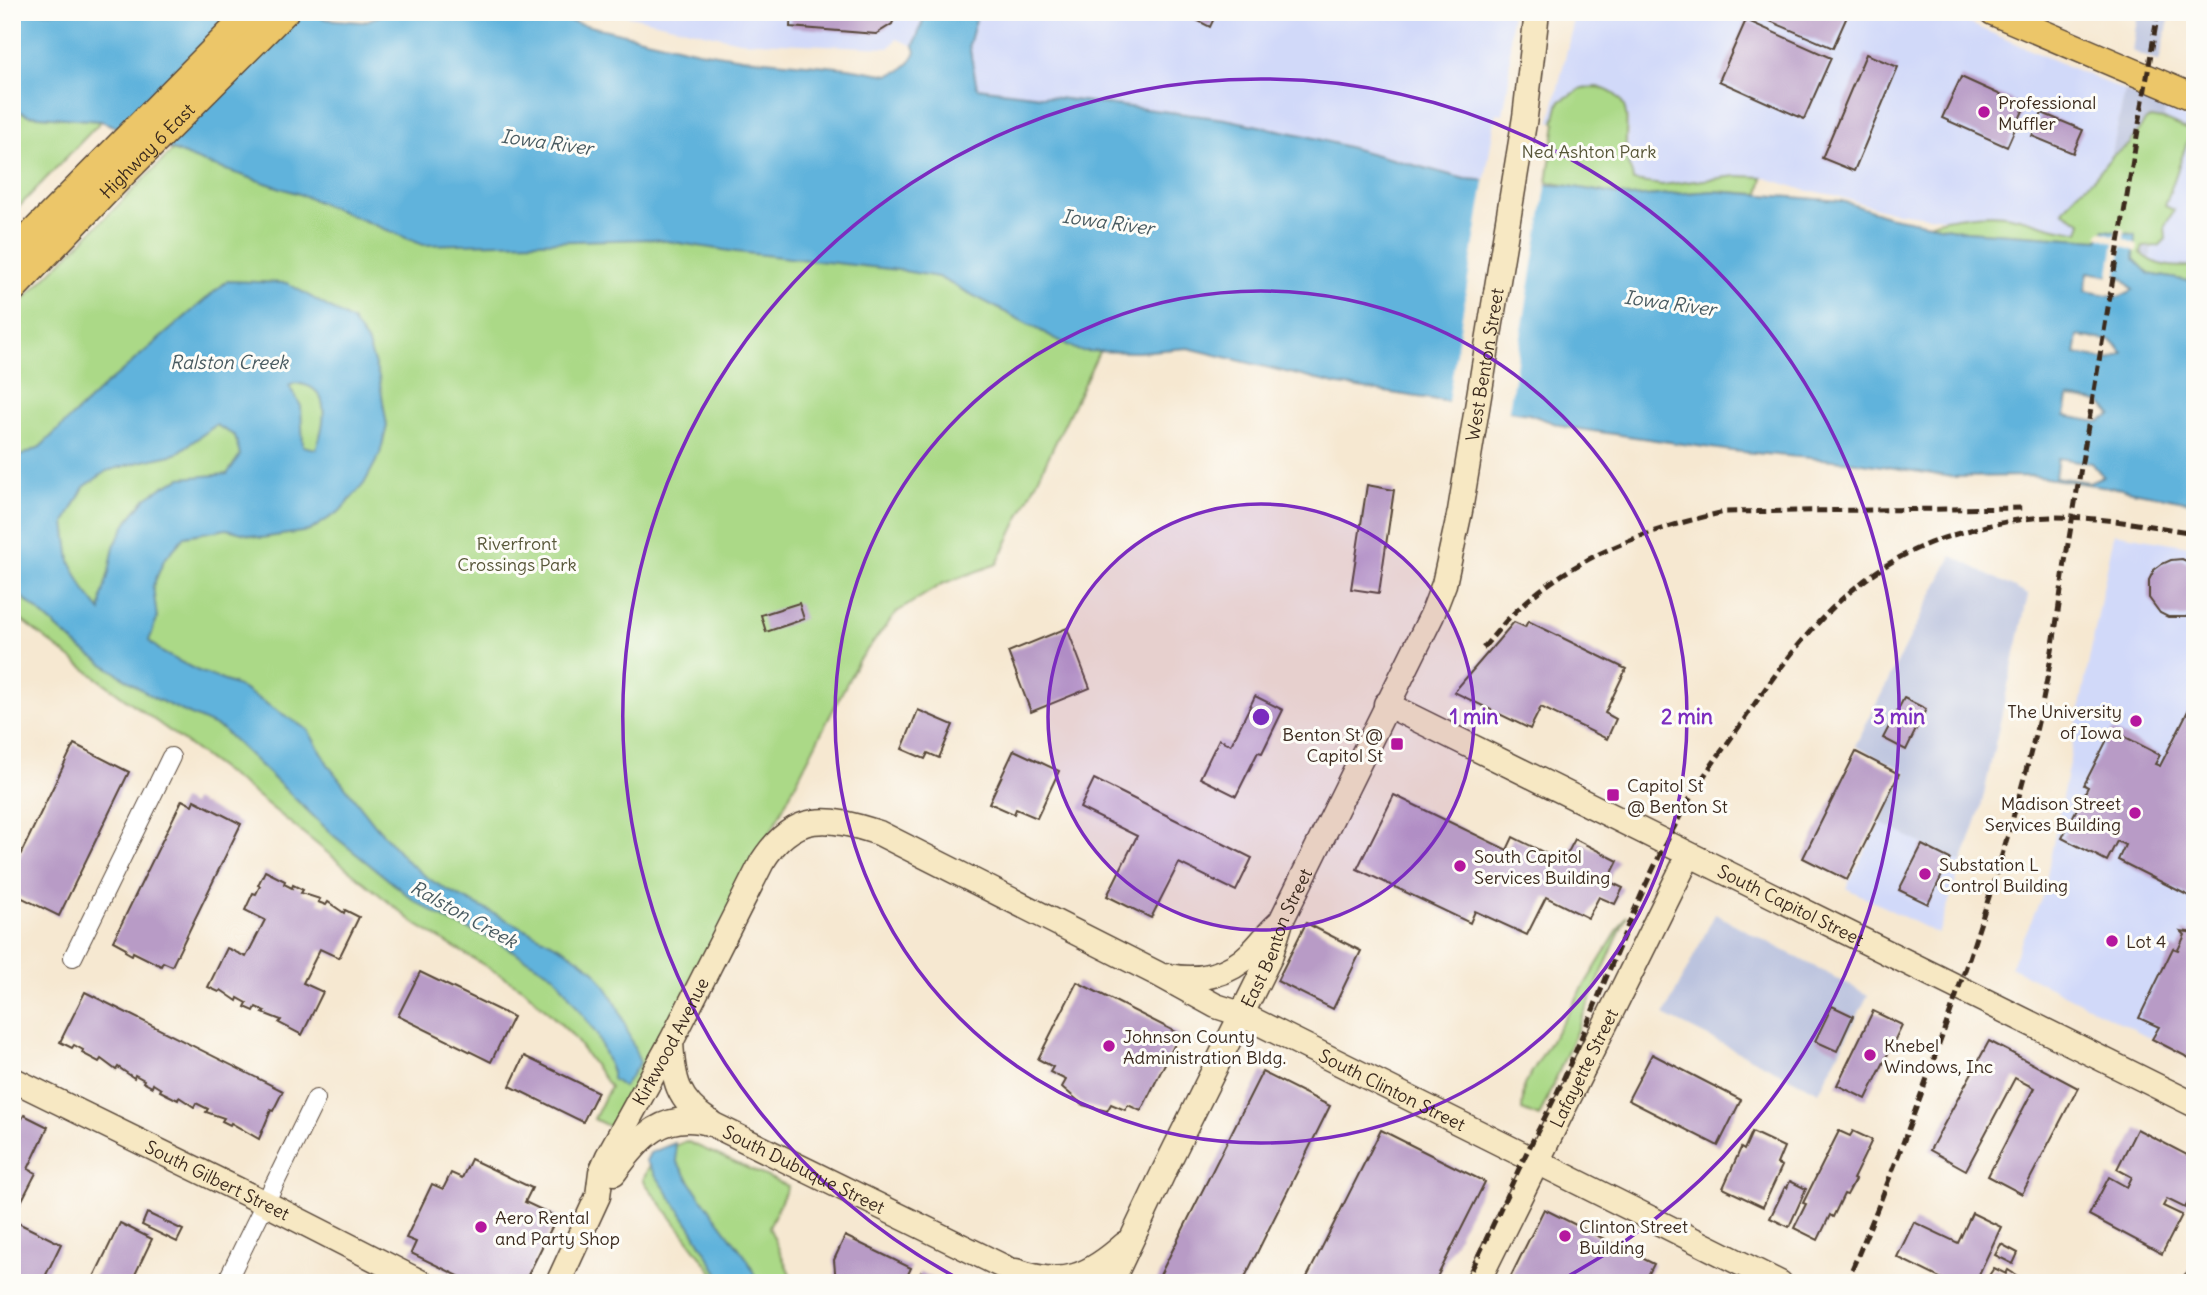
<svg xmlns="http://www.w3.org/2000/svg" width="2207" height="1295" font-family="Delius,sans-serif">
<rect width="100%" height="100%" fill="#fdfcf7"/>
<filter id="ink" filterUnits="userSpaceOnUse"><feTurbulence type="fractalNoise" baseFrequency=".0143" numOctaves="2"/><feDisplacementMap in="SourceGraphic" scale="14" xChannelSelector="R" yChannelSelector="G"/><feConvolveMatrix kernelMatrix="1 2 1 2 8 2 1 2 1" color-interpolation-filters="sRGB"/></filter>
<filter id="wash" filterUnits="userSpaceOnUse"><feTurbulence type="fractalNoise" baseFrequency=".00686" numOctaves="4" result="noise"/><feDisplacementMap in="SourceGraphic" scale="28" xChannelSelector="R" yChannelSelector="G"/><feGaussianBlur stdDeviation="1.57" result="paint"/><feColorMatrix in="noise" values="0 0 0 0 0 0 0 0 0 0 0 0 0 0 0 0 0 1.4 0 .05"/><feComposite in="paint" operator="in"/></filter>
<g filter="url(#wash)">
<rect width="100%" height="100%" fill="#f6e8d1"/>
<!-- built -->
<g fill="#d1d9f9">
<polygon points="612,12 926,12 914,46 897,39 889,48 739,41"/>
<polygon points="978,12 1511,12 1509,80 1503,114 1496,113 1485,180 1465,179 976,88 969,45"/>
<polygon points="1573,12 1943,12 2125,91 2111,158 2094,178 2076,194 2064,211 2082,223 2079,231 2046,226 2007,215 1943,218 1883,210 1834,195 1804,190 1763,177 1737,176 1662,185 1632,181 1632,170 1627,163 1628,118 1621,101 1559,102 1554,122 1550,121 1572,29"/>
<polygon points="2165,109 2195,122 2195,282 2149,274"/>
<polygon points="2114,533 2195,547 2195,1060 2010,967 2043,895"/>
<polygon points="1952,556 2028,595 1981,807 1938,934 1846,888 1906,772 1855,746"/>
</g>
<!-- industrial -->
<g fill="#bbc3de">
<polygon points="2138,12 2171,12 2159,62 2132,51"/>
<polygon points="2125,91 2165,109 2149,274 2134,259 2135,235 2077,239 2082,223 2063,211 2076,194 2094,178 2111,158"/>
<polygon points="1952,556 2028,595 1981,807 1962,863 1880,823 1906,771 1855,746"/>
<polygon points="1715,914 1868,995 1819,1092 1664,1015"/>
</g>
<!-- green -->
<g fill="#abd987" stroke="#738252" stroke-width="2">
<path d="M 1597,87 C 1641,98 1621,129 1627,160 C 1628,168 1633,172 1633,181 L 1662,185 L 1737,176 L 1763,177 L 1759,194 L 1713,191 L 1631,197 L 1547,182 L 1556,123 L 1554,122 L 1559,102 L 1582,88 Z"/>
<polygon points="12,105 28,115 101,121 12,214"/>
<path d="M 2151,118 L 2168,121 L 2191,131 L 2165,206 L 2174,210 L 2165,226 L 2166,239 L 2159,246 L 2143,247 L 2141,253 C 2158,268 2173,267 2195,267 L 2195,282 L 2149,274 L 2134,259 L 2134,234 L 2105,230 L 2098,240 L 1966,231 L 1929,224 C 1948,216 1990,212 2010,216 C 2033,220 2055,231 2079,231 L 2082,223 L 2063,211 L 2076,194 L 2094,178 L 2113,155 L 2129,145 L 2146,120 Z"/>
<polygon points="195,128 880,241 1109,331 997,564 942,584 897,612 858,661 618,1131 594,1119 610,1087 572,1035 524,989 417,925 251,791 81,666 12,613 12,311"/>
<polygon points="1627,915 1539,1117 1522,1110 1524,1085"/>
<polygon points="686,1141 788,1186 769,1227 794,1283 721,1283 643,1180 653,1156"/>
</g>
<!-- water -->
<g fill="#61b3dc" stroke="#4e6e7d" stroke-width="2" fill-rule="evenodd">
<path d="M 12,12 L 307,12 L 326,19 L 363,22 L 389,12 L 529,12 L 698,51 L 742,58 L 848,68 L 889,75 L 900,71 L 910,62 L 916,52 L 914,46 L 926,12 L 978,12 L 969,45 L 977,88 L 1225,119 L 1307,136 L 1465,179 L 1569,186 L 1631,197 L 1713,191 L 1842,201 L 1887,216 L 1966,231 L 2098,240 L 2105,230 L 2135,235 L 2134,259 L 2149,274 L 2195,282 L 2195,503 L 2122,489 L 2032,476 L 1952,477 L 1856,462 L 1732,451 L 1565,427 L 1529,414 L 1339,385 L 1188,348 L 1138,352 L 1079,351 L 938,277 L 898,270 L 736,252 L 653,239 L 423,245 L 299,194 L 202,162 L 101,121 L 28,115 L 12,108 ZM 2088,272 L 2123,278 L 2133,290 L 2119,297 L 2085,291 ZM 2078,336 L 2112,341 L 2123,353 L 2109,360 L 2075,354 ZM 2068,397 L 2101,403 L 2112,415 L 2098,422 L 2065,416 ZM 2058,458 L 2092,463 L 2103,476 L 2089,482 L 2055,477 Z"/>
<path d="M 227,281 L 287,283 L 352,321 L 367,342 L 379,377 L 387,426 L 380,454 L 364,484 L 340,511 L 309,531 L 261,538 L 227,529 L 185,536 L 164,560 L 153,586 L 157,618 L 149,641 L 163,653 L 196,670 L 238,686 L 308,730 L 329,766 L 376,826 L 408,862 L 429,879 L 449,891 L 565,949 L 594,970 L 606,987 L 618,1007 L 640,1063 L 623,1087 L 612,1079 L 612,1072 L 597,1035 L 555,976 L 494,940 L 449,921 L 415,901 L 334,836 L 222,729 L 154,698 L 81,649 L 12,588 L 12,460 L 40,447 L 102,388 ZM 295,383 C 300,384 308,385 312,388 C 331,400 322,432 316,449 L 303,446 L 301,406 L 289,386 ZM 216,425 L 235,436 L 240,455 L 227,474 L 181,478 L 166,485 L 146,498 L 129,519 L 114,546 L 109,572 L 102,596 L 101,611 L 85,591 L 70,561 L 65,523 L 84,487 L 107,471 L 139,462 L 176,454 Z"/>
<polygon points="675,1143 677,1162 697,1192 748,1260 758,1283 724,1283 691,1227 646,1161 650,1153"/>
</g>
<!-- pier -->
<g fill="#f6e8d1">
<polygon points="1485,177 1547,181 1508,415 1447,407"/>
<polygon points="2117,228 2125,229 2124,239 2138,245 2137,252 2122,246 2116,280 2108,279 2114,243 2097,236 2101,231 2115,236"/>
</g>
<g id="blocks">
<!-- building -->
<g fill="#b89bc6">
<polygon points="791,12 897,12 892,24 876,34 790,27"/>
<polygon points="1181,12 1217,12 1210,27"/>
<polygon points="1749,12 1849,12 1833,48"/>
<polygon points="1746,20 1831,58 1804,119 1719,81"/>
<polygon points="1866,54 1898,67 1854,171 1822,158"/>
<polygon points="1961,77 2025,106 2007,147 1942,118"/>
<polygon points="2042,113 2083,130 2073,153 2032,136"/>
<polygon points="1367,485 1394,490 1379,593 1351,589"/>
<polygon points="2182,559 2195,565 2195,613 2186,617 2168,617 2160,613 2149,598 2149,580 2154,570 2162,564 2171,560"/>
<polygon points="799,603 804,619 766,632 761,615"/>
<polygon points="1528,621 1626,669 1605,713 1616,719 1607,739 1541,707 1530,729 1454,692 1514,622 1525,627"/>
<polygon points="1067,628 1090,688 1031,712 1008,652"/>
<polygon points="1255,696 1283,710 1262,753 1258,752 1236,796 1200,778 1219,739 1231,745"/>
<polygon points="2195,697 2195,899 2118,860 2125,845 2117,841 2107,861 2062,838 2088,787 2084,785 2112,730 2160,755 2155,764 2160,766"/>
<polygon points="1904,698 1926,709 1906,750 1883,738"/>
<polygon points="918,710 953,725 939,758 928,753 925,759 902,749"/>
<polygon points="74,744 129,772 59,916 12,893 12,872"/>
<polygon points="1014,750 1059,771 1037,818 1016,809 1014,814 989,803"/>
<polygon points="1856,752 1899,774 1847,880 1803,858"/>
<polygon points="1094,779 1252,858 1236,891 1179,863 1151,918 1107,896 1137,836 1080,808"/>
<polygon points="1394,795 1507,850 1513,837 1563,862 1575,839 1618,861 1608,881 1623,888 1615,904 1599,897 1588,918 1546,897 1527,935 1475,911 1470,923 1357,869"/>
<polygon points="182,800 192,805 194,800 241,824 172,966 163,962 161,966 133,952 132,955 125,951 126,948 113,941"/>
<polygon points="1922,845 1950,859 1928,904 1899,890"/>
<polygon points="265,871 285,881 284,884 292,888 293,885 303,890 301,893 320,899 318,902 326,905 328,902 344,913 345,910 359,917 339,958 320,949 303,983 323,992 302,1035 279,1023 281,1020 263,1013 265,1011 256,1007 254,1011 245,1007 247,1003 238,998 237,1001 221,990 219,992 208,987 227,948 246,957 265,920 245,910 253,893 256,894 260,886 258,885"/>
<polygon points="1306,923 1361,951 1333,1009 1277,981"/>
<polygon points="2181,931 2195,933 2195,1061 2152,1039 2159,1027 2139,1018 2173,948 2178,950 2185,935"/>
<polygon points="420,972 513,1017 491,1062 398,1016"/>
<polygon points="1077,982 1180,1034 1141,1111 1128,1105 1125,1110 1111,1104 1107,1111 1083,1105 1062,1087 1066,1080 1050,1072 1053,1067 1038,1059"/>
<polygon points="85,992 283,1091 273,1111 271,1110 259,1139 231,1123 230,1125 222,1121 224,1118 206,1112 208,1109 196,1103 194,1107 179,1097 178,1100 160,1091 161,1089 153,1084 152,1087 143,1082 144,1080 135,1075 134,1078 118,1067 116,1070 101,1059 99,1062 82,1053 83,1050 74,1045 72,1048 60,1042"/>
<polygon points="1832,1006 1853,1016 1837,1051 1815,1041"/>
<polygon points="1873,1011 1902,1025 1866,1099 1837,1085"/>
<polygon points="1989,1041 2078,1088 2022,1194 1988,1176 2034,1088 2015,1078 1966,1170 1930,1150"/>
<polygon points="1652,1054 1741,1100 1718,1146 1628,1100"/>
<polygon points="524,1056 598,1092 583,1122 510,1086"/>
<polygon points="1262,1072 1330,1106 1242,1283 1156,1283"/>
<polygon points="24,1115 48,1127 28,1169 36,1173 20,1204 12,1200 12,1121 15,1116 22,1119"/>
<polygon points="2137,1129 2195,1159 2195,1189 2185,1208 2167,1199 2163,1206 2182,1215 2162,1254 2089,1215 2109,1177 2127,1187 2132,1177 2117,1169"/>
<polygon points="1381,1130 1485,1182 1434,1283 1304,1283"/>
<polygon points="1839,1131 1850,1136 1853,1131 1872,1140 1853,1179 1855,1180 1847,1195 1844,1194 1833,1217 1830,1215 1818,1240 1794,1228 1806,1204 1803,1203"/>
<polygon points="1752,1132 1784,1147 1777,1164 1782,1166 1763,1207 1723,1188 1741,1148 1744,1150"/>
<polygon points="471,1159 532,1188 525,1202 557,1217 524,1283 473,1283 411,1253 416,1242 406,1238 432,1184 443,1189 451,1173 462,1178"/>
<polygon points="1790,1181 1806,1189 1789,1227 1770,1218 1785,1187 1787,1188"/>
<polygon points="1544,1209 1654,1264 1644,1283 1508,1282"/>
<polygon points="147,1213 183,1230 177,1242 142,1225"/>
<polygon points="1972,1213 2001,1227 1975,1283 1950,1283 1897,1257 1914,1222 1958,1243"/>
<polygon points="12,1220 61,1244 42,1283 12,1283"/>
<polygon points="120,1223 152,1239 131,1283 91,1283"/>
<polygon points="845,1236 911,1268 904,1283 836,1283 834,1260"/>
<polygon points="2001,1244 2018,1253 2013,1264 1995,1255"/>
<polygon points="1994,1268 2006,1274 2008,1270 2016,1275 2012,1283 1984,1283"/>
<polygon points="921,1272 942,1283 916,1283"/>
</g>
</g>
</g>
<g filter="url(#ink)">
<use href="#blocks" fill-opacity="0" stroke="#574639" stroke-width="2"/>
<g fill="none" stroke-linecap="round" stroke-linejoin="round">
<defs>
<g id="street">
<polyline points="73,957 171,757"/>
<polyline points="226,1283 316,1099"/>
</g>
<g id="secondary">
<path id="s1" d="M 1386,704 L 2195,1105"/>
<path d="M 1169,976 C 1199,982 1229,975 1251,953 C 1260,944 1268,933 1278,924"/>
<path d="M 671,1042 C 673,1079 677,1101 710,1122"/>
<path id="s2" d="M 12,1079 L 265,1203 L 422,1283"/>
<path id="s3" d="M 614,1173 C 640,1137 664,1109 712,1124 L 1002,1266 L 1031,1283"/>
<path d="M 1016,1271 C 1064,1288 1089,1276 1125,1244"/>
<path id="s4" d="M 558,1283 L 598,1196 L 601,1172 L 608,1156 L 671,1042 L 762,862 C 794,811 828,816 879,833 L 1158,974 L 1216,1006 L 1241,1014 L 1780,1283"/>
<path id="s5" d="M 1111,1283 L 1165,1169 L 1270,957 L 1281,921 L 1432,615 L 1444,584 L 1460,511 L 1525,117 L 1537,12"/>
<path id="s6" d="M 1477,1283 L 1689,855"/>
<polyline points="2194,1283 2195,1282"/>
</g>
<g id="primary">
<polyline points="1993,12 2195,98"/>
<polyline points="12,254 251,12"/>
<path id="s7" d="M 12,290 L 124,173 L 285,12"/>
</g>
</defs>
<!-- street casing -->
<use href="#street" stroke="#574639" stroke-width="20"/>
<!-- secondary casing -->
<use href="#secondary" stroke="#574639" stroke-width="27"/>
<!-- primary casing -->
<use href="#primary" stroke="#574639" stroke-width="29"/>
<!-- street -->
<use href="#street" stroke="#fff" stroke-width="18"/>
<!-- secondary -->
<use href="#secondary" stroke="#f7e8c3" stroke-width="24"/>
<!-- primary -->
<use href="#primary" stroke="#ecc669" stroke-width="26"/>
<!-- rail -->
<g stroke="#3b2a1e" stroke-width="5" stroke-dasharray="10 5" stroke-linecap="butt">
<path d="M 1483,648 C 1491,639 1499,629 1507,620 C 1564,560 1646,529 1725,512 L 2022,508"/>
<path d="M 1465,1283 C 1486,1241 1505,1198 1525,1156 C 1539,1128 1554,1101 1566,1073 C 1608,979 1641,880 1694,792 C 1710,765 1730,741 1747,715 C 1801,636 1857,564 1953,535 C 1986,525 2022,517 2056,517 C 2102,517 2149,526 2195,533"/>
<path d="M 1846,1283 C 1886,1192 1920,1099 1953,1005 C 1986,909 2017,813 2040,714 C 2051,664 2058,613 2065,562 L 2158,12"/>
</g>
</g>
</g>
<!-- distance rings -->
<circle cx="1261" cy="717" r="213" fill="#7b2cbf" fill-opacity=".12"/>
<g fill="none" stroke="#7b2cbf" stroke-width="3.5">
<circle cx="1261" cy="717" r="213"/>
<circle cx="1261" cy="717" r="426"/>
<path d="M961 1280A638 638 0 1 1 1561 1280"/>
</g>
<!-- markers -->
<g fill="#b5179e" stroke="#fdfcf7" stroke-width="2.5">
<circle cx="1984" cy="112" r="7"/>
<circle cx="2136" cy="721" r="7"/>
<rect x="1390" y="737" width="14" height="14" rx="3.5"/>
<rect x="1606" y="788" width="14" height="14" rx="3.5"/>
<circle cx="2135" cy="813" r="7"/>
<circle cx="1460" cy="866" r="7"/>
<circle cx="1925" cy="874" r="7"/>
<circle cx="2112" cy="941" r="7"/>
<circle cx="1109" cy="1046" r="7"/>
<circle cx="1870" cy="1055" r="7"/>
<circle cx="481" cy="1227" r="7"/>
<circle cx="1565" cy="1236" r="7"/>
</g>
<g text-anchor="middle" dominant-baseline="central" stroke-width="6" stroke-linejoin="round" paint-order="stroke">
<!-- poi labels -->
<g font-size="18" fill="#3b2a1e" stroke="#fdfcf7" text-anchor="start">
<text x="1998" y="102">Professional<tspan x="1998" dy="21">Muffler</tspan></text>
<text x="2122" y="711" text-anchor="end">The University<tspan x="2122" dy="21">of Iowa</tspan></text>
<text x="1383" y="734" text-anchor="end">Benton St @<tspan x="1383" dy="21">Capitol St</tspan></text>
<text x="1627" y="785">Capitol St<tspan x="1627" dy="21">@ Benton St</tspan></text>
<text x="2121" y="803" text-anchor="end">Madison Street<tspan x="2121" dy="21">Services Building</tspan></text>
<text x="1474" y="856">South Capitol<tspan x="1474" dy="21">Services Building</tspan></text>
<text x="1939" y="864">Substation L<tspan x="1939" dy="21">Control Building</tspan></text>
<text x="2126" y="941">Lot 4</text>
<text x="1123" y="1036">Johnson County<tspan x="1123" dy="21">Administration Bldg.</tspan></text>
<text x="1884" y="1045">Knebel<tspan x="1884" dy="21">Windows, Inc</tspan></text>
<text x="495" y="1217">Aero Rental<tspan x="495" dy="21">and Party Shop</tspan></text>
<text x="1579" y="1226">Clinton Street<tspan x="1579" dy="21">Building</tspan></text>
</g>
<!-- street labels -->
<g font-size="18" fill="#3b2a1e" stroke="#fdfcf7">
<text stroke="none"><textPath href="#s7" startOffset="194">Highway 6 East</textPath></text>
<text stroke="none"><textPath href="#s5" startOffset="998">West Benton Street</textPath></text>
<text stroke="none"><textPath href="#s1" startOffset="452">South Capitol Street</textPath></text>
<text stroke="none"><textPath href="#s5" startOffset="383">East Benton Street</textPath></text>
<text stroke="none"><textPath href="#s4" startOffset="268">Kirkwood Avenue</textPath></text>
<text stroke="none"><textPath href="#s6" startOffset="240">Lafayette Street</textPath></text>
<text stroke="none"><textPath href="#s4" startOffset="1178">South Clinton Street</textPath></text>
<text stroke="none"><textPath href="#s3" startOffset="222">South Dubuque Street</textPath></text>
<text stroke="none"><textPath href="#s2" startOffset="229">South Gilbert Street</textPath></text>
</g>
<!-- park labels -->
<g font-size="18" fill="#575638" stroke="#fdfcf7">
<text x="1589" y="151">Ned Ashton Park</text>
<text x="517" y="543">Riverfront<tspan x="517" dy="21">Crossings Park</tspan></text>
</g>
<!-- water labels -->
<g font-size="19" font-style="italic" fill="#485a60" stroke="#fdfcf7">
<text transform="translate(547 142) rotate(8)">Iowa River</text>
<text transform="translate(1108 222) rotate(8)">Iowa River</text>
<text transform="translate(1670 303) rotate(8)">Iowa River</text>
<text x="229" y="362">Ralston Creek</text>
<text transform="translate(464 914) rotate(29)">Ralston Creek</text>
</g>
</g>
<circle cx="1261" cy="717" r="10" fill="#7b2cbf" stroke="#fdfcf7" stroke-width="3.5"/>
<g font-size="21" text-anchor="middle" font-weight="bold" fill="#7b2cbf" stroke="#fdfcf7" stroke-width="6" stroke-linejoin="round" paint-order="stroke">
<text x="1474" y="724">1 min</text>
<text x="1687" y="724">2 min</text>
<text x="1899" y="724">3 min</text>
</g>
<!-- margin -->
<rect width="2207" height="1295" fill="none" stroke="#fdfcf7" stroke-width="42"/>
</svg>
